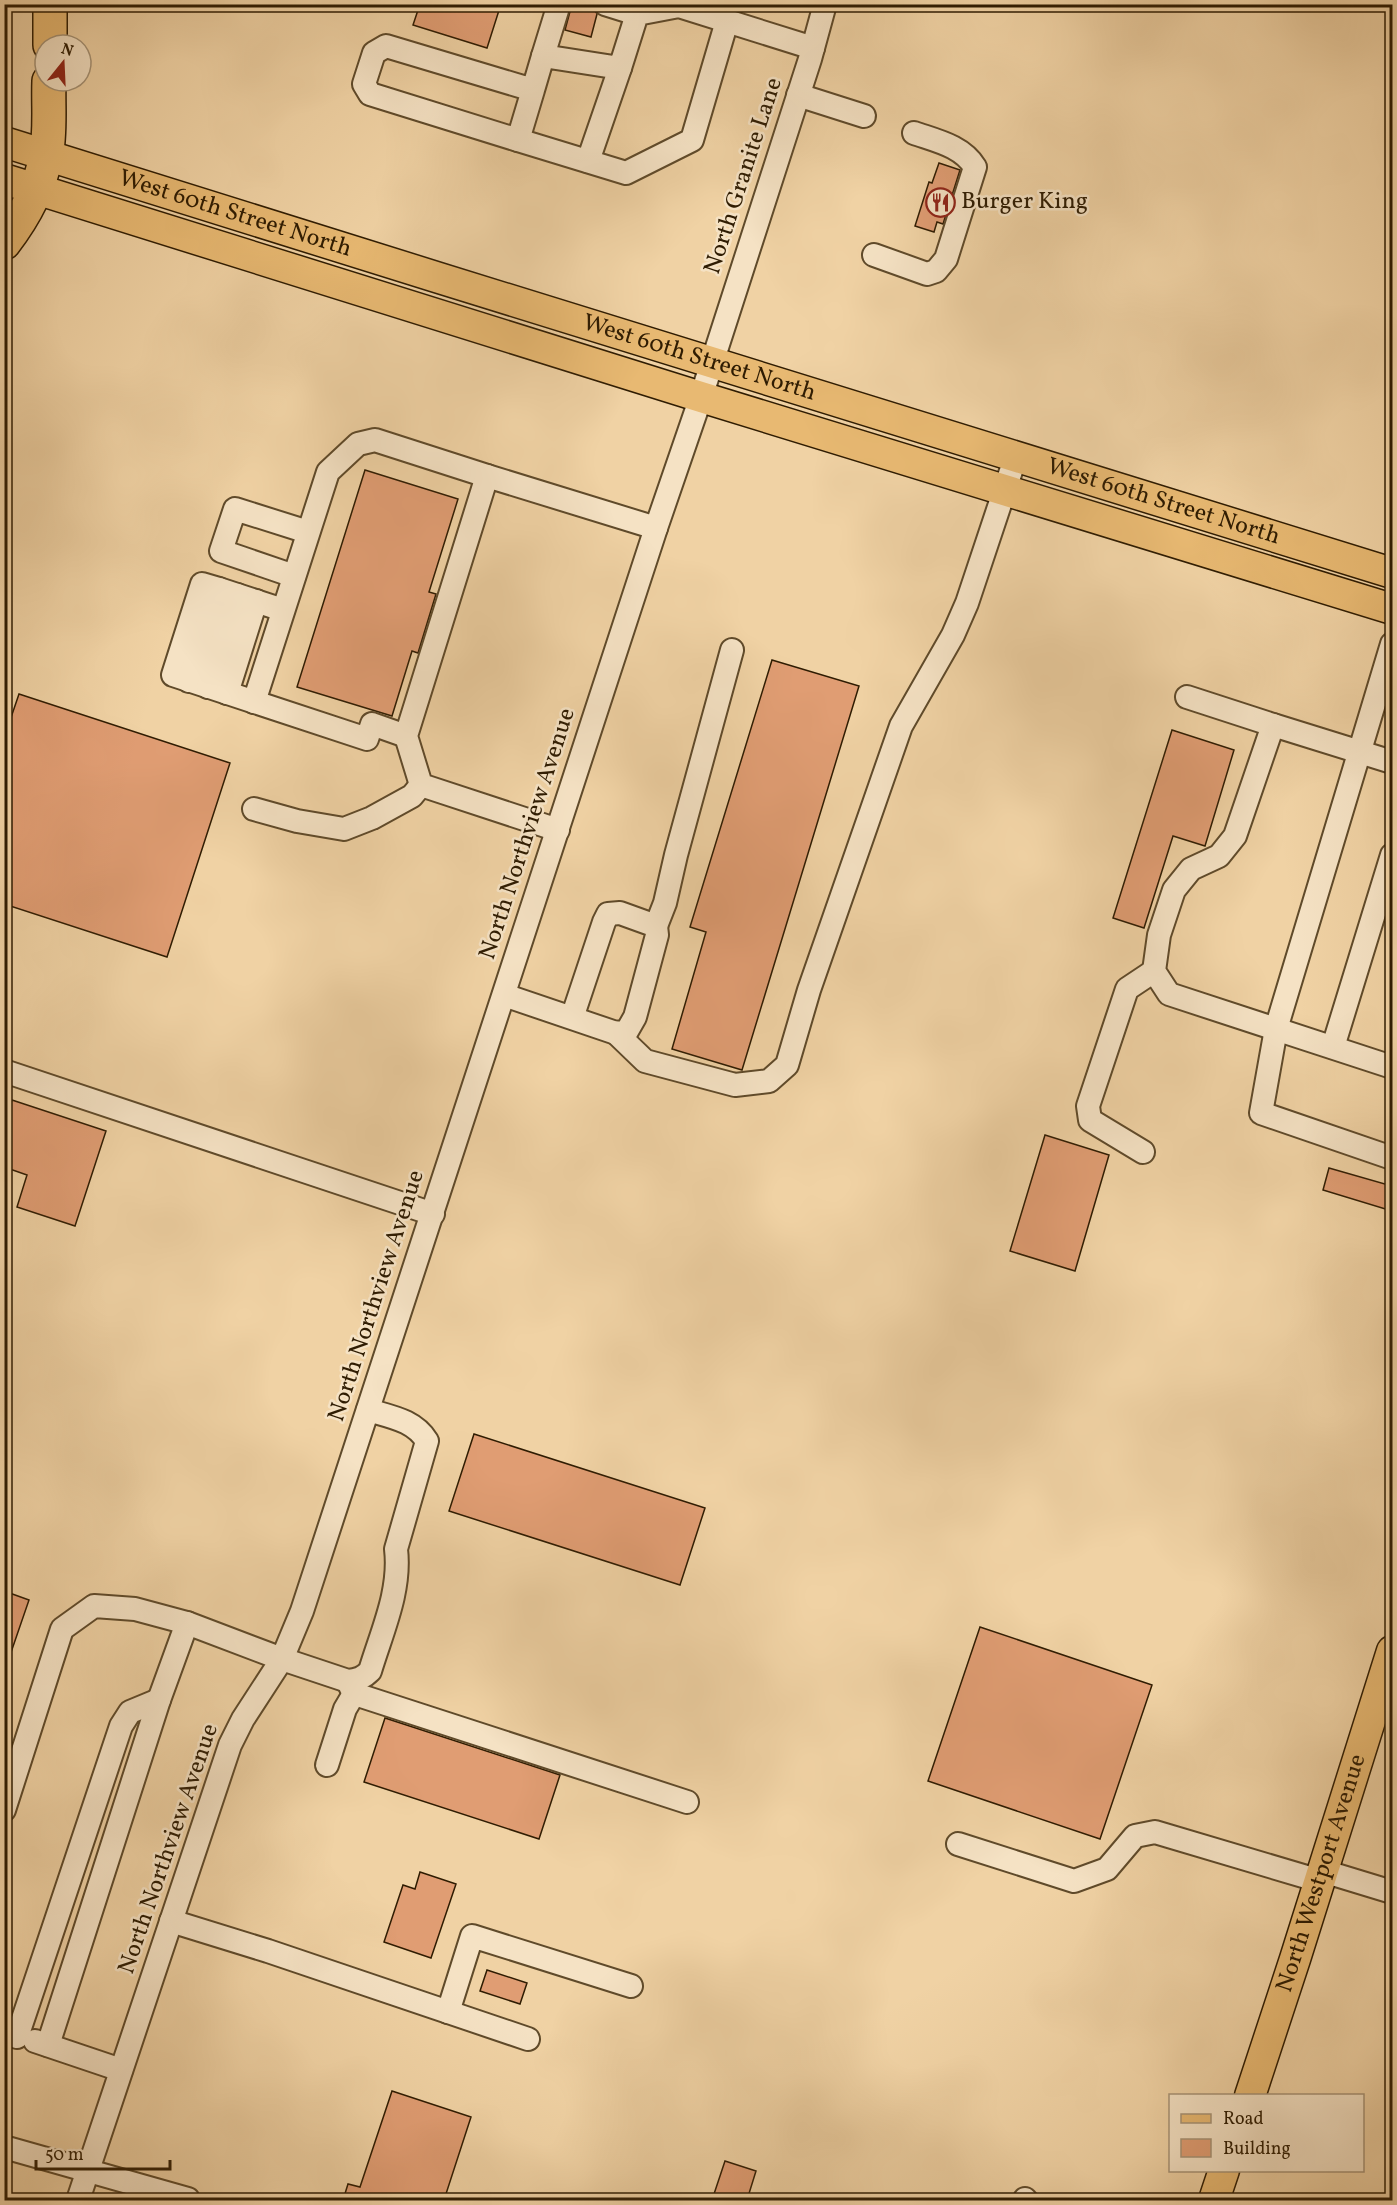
<svg xmlns="http://www.w3.org/2000/svg" width="1397" height="2205" font-family="Vollkorn,serif">
<rect width="100%" height="100%" fill="#f0d2a4"/>
<filter id="stains"><feTurbulence type="fractalNoise" baseFrequency=".00333" numOctaves="4"/><feColorMatrix values="0 0 0 0 .2 0 0 0 0 .09 0 0 0 0 .02 0 0 0 .5 -.17"/></filter>
<radialGradient id="worn" r=".72"><stop offset=".6" stop-color="#630" stop-opacity="0"/><stop offset="1" stop-color="#630" stop-opacity=".3"/></radialGradient>
<!-- building -->
<g fill="#e09d73" stroke="#2f1c02" stroke-width="1.5">
<polygon points="420,4 501,4 487,48 413,25"/>
<polygon points="572,4 592,4 597,14 591,37 565,30"/>
<polygon points="939,163 960,170 943,224 937,222 934,232 915,226 929,182 932,183"/>
<polygon points="365,470 458,499 429,592 436,594 418,653 412,651 392,716 297,687"/>
<polygon points="772,660 859,686 742,1070 672,1049 706,932 690,927"/>
<polygon points="19,694 230,763 167,957 4,904 4,738"/>
<polygon points="1172,730 1234,750 1205,846 1173,836 1144,928 1113,918"/>
<polygon points="12,1100 106,1131 75,1226 17,1207 27,1175 4,1167 4,1122"/>
<polygon points="1045,1135 1109,1155 1075,1271 1010,1251"/>
<polygon points="1329,1168 1392,1186 1392,1211 1323,1190"/>
<polygon points="474,1434 705,1508 680,1585 449,1511"/>
<polygon points="4,1591 29,1600 7,1664 4,1664"/>
<polygon points="980,1627 1152,1685 1100,1839 928,1781"/>
<polygon points="385,1718 560,1775 539,1839 364,1782"/>
<polygon points="420,1872 456,1884 431,1958 384,1942 403,1885 415,1889"/>
<polygon points="487,1970 527,1983 520,2004 480,1991"/>
<polygon points="392,2091 471,2117 444,2200 343,2200 348,2184 360,2187"/>
<polygon points="725,2161 756,2171 747,2200 712,2200"/>
</g>
<g fill="none" stroke-linecap="round" stroke-linejoin="round">
<defs>
<g id="minor">
<polyline points="605,4 637,14"/>
<polyline points="543,56 559,4"/>
<polyline points="533,90 518,140 370,94 364,84 374,53 386,46 533,90 543,56 620,68 637,14 679,6 813,48"/>
<polyline points="798,95 864,116"/>
<polyline points="518,140 626,173 692,140 727,21"/>
<polyline points="588,161 620,68"/>
<path d="M 874,255 L 927,274 L 936,271 L 946,259 L 975,167 C 962,146 937,141 914,133"/>
<polyline points="294,576 221,551 235,509 308,532"/>
<polyline points="219,589 202,584 173,675 367,739 372,724 406,736"/>
<polyline points="1392,644 1276,1029 1261,1113 1392,1158"/>
<polyline points="189,681 219,589 283,610"/>
<polyline points="208,687 237,595"/>
<polyline points="227,693 256,601"/>
<polyline points="1187,697 1273,725"/>
<polyline points="254,702 328,472 358,444 375,440 487,476"/>
<polyline points="1392,762 1273,725 1235,836 1219,856 1191,869 1174,890 1159,935 1154,971 1169,994 1392,1067"/>
<polyline points="254,809 297,821 344,829 372,818 412,796 421,785"/>
<polyline points="558,830 421,785 406,736 487,476 656,528"/>
<polyline points="656,926 665,903 676,855 732,650"/>
<polyline points="504,995 616,1033 627,1031 635,1017 657,935 656,926 620,913 608,914 604,922 572,1018"/>
<polyline points="616,1033 645,1061 735,1085 769,1081 787,1065 809,990 901,726 953,635 967,603 1016,456"/>
<polyline points="1333,1047 1392,855"/>
<polyline points="4,1071 433,1214"/>
<polyline points="1143,1152 1090,1120 1088,1106 1127,989 1154,971"/>
<polyline points="348,1681 351,1688 358,1695 687,1802"/>
<polyline points="327,1765 345,1709 355,1692"/>
<path d="M 4,1810 L 62,1629 L 94,1606 L 135,1609 L 187,1623 L 282,1659 L 348,1681 C 358,1680 363,1678 370,1671 C 382,1631 401,1591 396,1549 L 427,1441 C 414,1420 391,1417 368,1410"/>
<polyline points="958,1844 1074,1881 1107,1869 1135,1836 1155,1832 1320,1881"/>
<polyline points="1323,1871 1392,1892"/>
<polyline points="171,1921 268,1951 528,2039"/>
<polyline points="448,2012 472,1936 631,1986"/>
<polyline points="17,2037 121,1726 130,1712 159,1700"/>
<polyline points="35,2041 121,2070"/>
<polyline points="48,2045 159,1700 187,1623"/>
<polyline points="4,2147 188,2199"/>
<polyline points="1025,2199 1026,2200"/>
<polyline points="78,2200 230,1745 243,1719 282,1659 302,1611 656,528 701,397 810,59 825,4"/>
</g>
<g id="major">
<path id="s1" d="M 4,142 L 436,277 L 1392,573"/>
<polyline points="4,179 701,397 1392,609"/>
<path id="s2" d="M 1250,2096 L 1295,1959 L 1392,1651"/>
<polyline points="1214,2200 1224,2170"/>
</g>
<g id="highway">
<polyline points="50,4 50,45"/>
<path d="M 4,243 C 24,217 40,188 46,156 C 51,132 48,105 49,81"/>
</g>
</defs>
<!-- minor casing -->
<use href="#minor" stroke="#5f4a2a" stroke-width="26"/>
<!-- major casing -->
<use href="#major" stroke="#2f1c02" stroke-width="33"/>
<!-- highway casing -->
<use href="#highway" stroke="#2f1c02" stroke-width="36"/>
<!-- minor -->
<use href="#minor" stroke="#f5e2c4" stroke-width="22"/>
<!-- major -->
<use href="#major" stroke="#e8b972" stroke-width="30"/>
<!-- highway -->
<use href="#highway" stroke="#e8b972" stroke-width="33"/>
</g>
<!-- icons -->
<defs>
<symbol id="restaurant-ring" viewBox="-11 -11 22 22"><circle r="9.5" fill="#f5e2c4" stroke="#8f2418" stroke-width="1.5"/><path d="M-5-6h1v4h1v-4h1v4h1v-4h1v5L-1.5 .5V6h-2V.5L-5-1ZM5-6V6H3V1.5H1.5Q1.5-4 5-6Z" fill="#8f2418"/></symbol>
</defs>
<g fill-rule="evenodd">
<use href="#restaurant-ring" x="924" y="186" width="33" height="33"/>
</g>
<g text-anchor="middle" dominant-baseline="central" stroke-width="5" stroke-linejoin="round" paint-order="stroke">
<!-- street labels -->
<g font-size="24" fill="#2f1c02" stroke="#f5e2c4">
<text transform="translate(744 176) rotate(-72)">North Granite Lane</text>
<text stroke="none"><textPath href="#s1" startOffset="242">West 60th Street North</textPath></text>
<text stroke="none"><textPath href="#s1" startOffset="728">West 60th Street North</textPath></text>
<text stroke="none"><textPath href="#s1" startOffset="1214">West 60th Street North</textPath></text>
<text transform="translate(528 834) rotate(-72)">North Northview Avenue</text>
<text transform="translate(377 1296) rotate(-72)">North Northview Avenue</text>
<text transform="translate(169 1849) rotate(-71)">North Northview Avenue</text>
<text stroke="none"><textPath href="#s2" startOffset="234">North Westport Avenue</textPath></text>
</g>
<!-- poi labels -->
<g font-size="24" fill="#2f1c02" stroke="#f5e2c4" text-anchor="start">
<text x="961" y="202">Burger King</text>
</g>
</g>
<!-- margin -->
<rect width="1397" height="2205" fill="none" stroke="#f0d2a4" stroke-width="24"/>
<rect x="6" y="6" width="1385" height="2193" fill="none" stroke="#2f1c02" stroke-width="3"/>
<rect x="12" y="12" width="1373" height="2181" fill="none" stroke="#2f1c02" stroke-width="1.5"/>
<!-- legend -->
<rect x="1169" y="2094" width="195" height="78" fill="#f5e2c4" stroke="#a69376" stroke-width="1.5"/>
<rect x="1181" y="2114" width="30" height="9" fill="#e8b972" stroke="#a69376" stroke-width="1.5"/>
<text x="1223" y="2124" font-size="18" fill="#2f1c02">Road</text>
<rect x="1181" y="2139" width="30" height="18" fill="#e09d73" stroke="#a69376" stroke-width="1.5"/>
<text x="1223" y="2154" font-size="18" fill="#2f1c02">Building</text>
<!-- north arrow -->
<g transform="translate(63 63) rotate(18)"><circle r="28" fill="#f5e2c4" stroke="#a69376" stroke-width="1.5"/>
<path d="M0-4.5L10 22L0 15L-10 22Z" fill="#8f2418"/>
<text y="-9" font-size="16" font-weight="bold" text-anchor="middle" fill="#2f1c02">N</text>
</g>
<!-- scale -->
<path d="M36 2160v9h134v-9" fill="none" stroke="#2f1c02" stroke-width="3"/>
<text x="45" y="2160" font-size="18" fill="#2f1c02" stroke="#f5e2c4" stroke-width="4.5" paint-order="stroke">50 m</text>
<rect width="100%" height="100%" filter="url(#stains)"/>
<rect width="100%" height="100%" fill="url(#worn)"/>
</svg>
